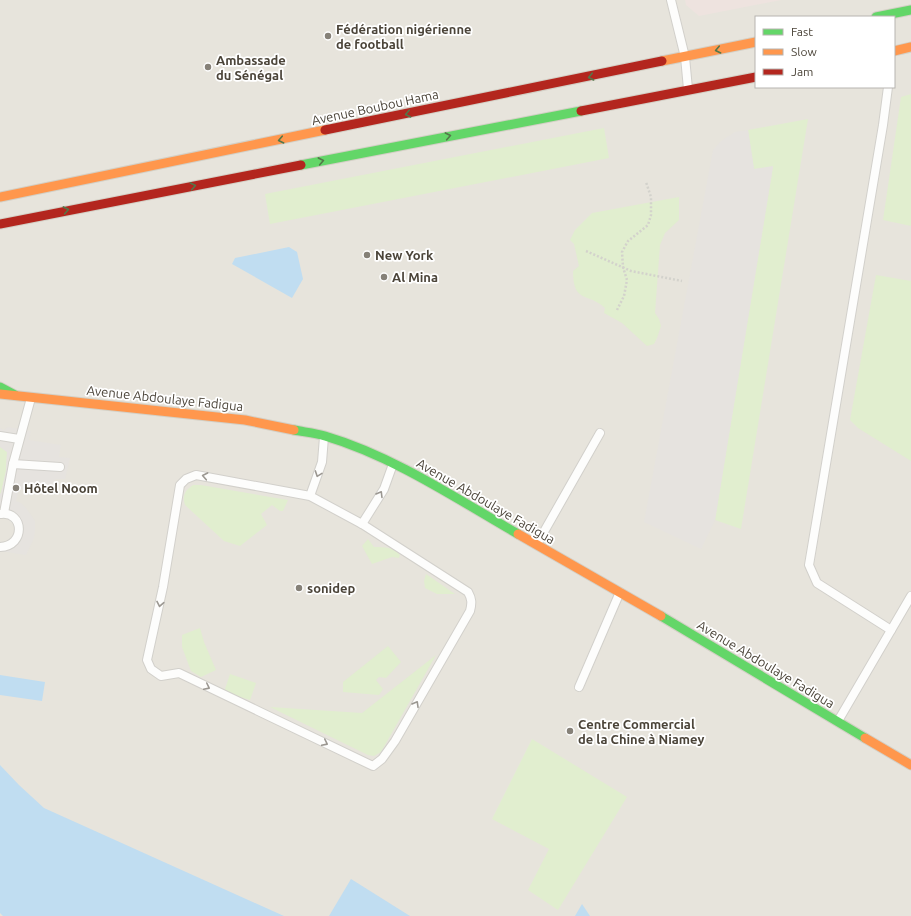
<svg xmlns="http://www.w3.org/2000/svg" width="911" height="916" font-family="Ubuntu,sans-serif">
<rect width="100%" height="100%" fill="#f4f2ee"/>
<!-- residential -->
<path fill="#e7e4dc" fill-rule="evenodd" d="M 0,0 L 911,0 L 911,916 L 0,916 ZM 756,17 L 894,17 L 894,87 L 756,87 Z"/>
<!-- medical -->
<polygon fill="#eee3df" points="685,0 781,0 699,16 686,5"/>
<!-- green -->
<g fill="#e1eecf">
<polygon points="911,94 911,226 883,220 901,97"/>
<polygon points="808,119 741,529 715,520 773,167 754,169 748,130"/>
<polygon points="604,128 609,158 270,224 265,194"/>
<path d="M 679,197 L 679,220 L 665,233 L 660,245 L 655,313 L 659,319 L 661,326 L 657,338 L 654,344 L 647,346 L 622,323 L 604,313 L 605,308 C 588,292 573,304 573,271 L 579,266 L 574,244 L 570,240 L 575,230 L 592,213 Z"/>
<polygon points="876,275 911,281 911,461 858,428 850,420"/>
<polygon points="0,447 7,452 6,471 1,493 0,494"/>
<path d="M 193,485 L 201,485 L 288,500 L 283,511 L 280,511 L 272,505 L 261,514 L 267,525 L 240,546 L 224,541 L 185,505 C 182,496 185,490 193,485 Z"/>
<path d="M 368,539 L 374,547 C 385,547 393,547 400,555 L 399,558 L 392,557 L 372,564 L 362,546 Z"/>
<polygon points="426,574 455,594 437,594 425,588 424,581"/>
<polygon points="200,628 204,642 216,670 201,677 191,671 182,647 182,635"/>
<polygon points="388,646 401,662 386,678 379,677 376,680 383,689 379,695 343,692 343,682"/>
<polygon points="436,655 381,752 374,756 368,755 270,707 362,713"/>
<polygon points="230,674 256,683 250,700 224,692"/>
<polygon points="532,739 627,797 558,910 528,890 549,849 492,819"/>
</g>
<!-- parking -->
<g fill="#e6e3df">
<polygon points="748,130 754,169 773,166 715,520 701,549 644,522 713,150 721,141 735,132"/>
<polygon points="8,427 31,431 29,440 61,445 59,457 70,458 65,479 55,479 52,493 19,489 16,501 21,503 27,509 35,521 35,530 34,538 26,555 0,551 0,542 6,542 10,540 13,536 15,530 13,524 9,520 4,518 0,518 0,494 1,493 6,471 7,452 0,447 0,428 4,430"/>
</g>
<!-- water -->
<g fill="#c0ddf1">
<polygon points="289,247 297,252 303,279 292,298 232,264 235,258"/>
<polygon points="0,675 45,682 42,701 0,695"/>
<polygon points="0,765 19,785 44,808 284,916 3,916 0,913"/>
<polygon points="351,879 410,916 329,916"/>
<polygon points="582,904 590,916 575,916"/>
</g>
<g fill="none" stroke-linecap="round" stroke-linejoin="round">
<defs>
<g id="lane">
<polyline points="671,0 685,57 688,89"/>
<polyline points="888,87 883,125 809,565 817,583 891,630"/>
<polyline points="0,436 19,439"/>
<polyline points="13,464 60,467"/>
<path d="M 310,496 L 362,524 L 468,592 C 472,599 472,603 470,611 L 395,741 L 382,759 L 373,766 L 179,673 L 161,676 L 151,669 L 147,660 L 163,587 L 180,485 L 186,479 L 196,475 L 310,496 L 322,462 L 324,437"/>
<polyline points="4,513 13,464 31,398"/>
<polyline points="362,524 384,489 393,464"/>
<polyline points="537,544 600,433"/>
<path d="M 0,547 C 26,546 24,511 1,514"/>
<polyline points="579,687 620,592"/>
<polyline points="838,721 911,596"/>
</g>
<g id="fast">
<polyline points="876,17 911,10"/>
<polyline points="301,165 581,111"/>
<polyline points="0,387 15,395"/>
<path d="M 294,430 C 304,432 315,433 325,436 C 393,456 457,499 518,534"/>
<polyline points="661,616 865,738"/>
</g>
<g id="slow">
<polyline points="894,51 911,47"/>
<polyline points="662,61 756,42"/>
<polyline points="0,197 325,130"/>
<polyline points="0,394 245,420 294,430"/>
<polyline points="518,534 661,616"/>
<polyline points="865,738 911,765"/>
</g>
<g id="jam">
<polyline points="581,111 756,77"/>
<polyline points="325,130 662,61"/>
<polyline points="0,224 301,165"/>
</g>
</defs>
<!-- lane casing -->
<use href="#lane" stroke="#d2d0cb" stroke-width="10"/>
<!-- fast casing -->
<use href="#fast" stroke="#d3cfc5" stroke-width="11"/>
<!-- slow casing -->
<use href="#slow" stroke="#d3cfc5" stroke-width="11"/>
<!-- jam casing -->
<use href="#jam" stroke="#d3cfc5" stroke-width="11"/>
<!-- path -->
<g stroke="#d3d2cc" stroke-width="2.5" stroke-dasharray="2 2" stroke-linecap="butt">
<polyline points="586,251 631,271 682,281"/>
<polyline points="617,310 624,296 627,280 623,267 622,252 628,241 648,225 651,215 651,197 646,182"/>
</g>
<!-- lane -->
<use href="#lane" stroke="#fdfdfc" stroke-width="8"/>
<!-- fast -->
<use href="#fast" stroke="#63d668" stroke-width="9"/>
<!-- slow -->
<use href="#slow" stroke="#ff974d" stroke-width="9"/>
<!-- jam -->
<use href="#jam" stroke="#b3261e" stroke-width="9"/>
</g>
<!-- one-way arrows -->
<defs><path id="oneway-chevron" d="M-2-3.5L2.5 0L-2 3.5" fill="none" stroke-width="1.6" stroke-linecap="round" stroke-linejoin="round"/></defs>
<g stroke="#537749">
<use href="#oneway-chevron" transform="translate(718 50) rotate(168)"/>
<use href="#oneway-chevron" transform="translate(591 77) rotate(168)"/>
<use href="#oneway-chevron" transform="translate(408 114) rotate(168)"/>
<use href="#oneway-chevron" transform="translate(448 136) rotate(-11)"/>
<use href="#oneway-chevron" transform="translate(281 140) rotate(168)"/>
<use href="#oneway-chevron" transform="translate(321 161) rotate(-11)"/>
<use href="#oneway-chevron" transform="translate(193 186) rotate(-11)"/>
<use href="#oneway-chevron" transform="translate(66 210) rotate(-11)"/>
</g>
<g stroke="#9b9791">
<use href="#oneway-chevron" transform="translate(318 474) rotate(110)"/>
<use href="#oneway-chevron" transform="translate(205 476) rotate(-169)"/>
<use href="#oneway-chevron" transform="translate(380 494) rotate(-59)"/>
<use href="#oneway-chevron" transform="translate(160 604) rotate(101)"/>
<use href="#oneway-chevron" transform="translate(207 687) rotate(26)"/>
<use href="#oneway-chevron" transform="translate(416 704) rotate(-60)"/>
<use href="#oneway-chevron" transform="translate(325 743) rotate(26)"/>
</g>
<!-- markers -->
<g fill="#868178" stroke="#fff" stroke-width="1.5">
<circle cx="328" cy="36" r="4"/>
<circle cx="208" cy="67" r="4"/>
<circle cx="367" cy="255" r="4"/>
<circle cx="384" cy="277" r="4"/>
<circle cx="16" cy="488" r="4"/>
<circle cx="299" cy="588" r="4"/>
<circle cx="570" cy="731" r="4"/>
</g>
<g text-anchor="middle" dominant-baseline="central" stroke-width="3.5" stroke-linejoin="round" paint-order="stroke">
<!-- poi labels -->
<g font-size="13" font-weight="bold" fill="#4b4439" stroke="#fff" text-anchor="start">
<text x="336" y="29">Fédération nigérienne<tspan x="336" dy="15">de football</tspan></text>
<text x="216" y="60">Ambassade<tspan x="216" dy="15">du Sénégal</tspan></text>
<text x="375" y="255">New York</text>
<text x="392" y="277">Al Mina</text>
<text x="24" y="488">Hôtel Noom</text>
<text x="307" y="588">sonidep</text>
<text x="578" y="724">Centre Commercial<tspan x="578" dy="15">de la Chine à Niamey</tspan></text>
</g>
<!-- street labels -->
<g font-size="13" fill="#4b4439" stroke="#fff">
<text transform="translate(375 107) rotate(-12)">Avenue Boubou Hama</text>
<text transform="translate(165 398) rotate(6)">Avenue Abdoulaye Fadigua</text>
<text transform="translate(486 501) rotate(30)">Avenue Abdoulaye Fadigua</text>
<text transform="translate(766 664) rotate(31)">Avenue Abdoulaye Fadigua</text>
</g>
</g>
<!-- legend -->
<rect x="755" y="16" width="140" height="72" fill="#ffffff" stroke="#b7b4b0"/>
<rect x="763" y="29" width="20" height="6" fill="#63d668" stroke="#b7b4b0"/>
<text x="791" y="36" font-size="12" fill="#4b4439">Fast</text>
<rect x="763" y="49" width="20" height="6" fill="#ff974d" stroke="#b7b4b0"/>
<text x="791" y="56" font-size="12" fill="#4b4439">Slow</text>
<rect x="763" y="69" width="20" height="6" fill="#b3261e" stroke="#b7b4b0"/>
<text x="791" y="76" font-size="12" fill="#4b4439">Jam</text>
</svg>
